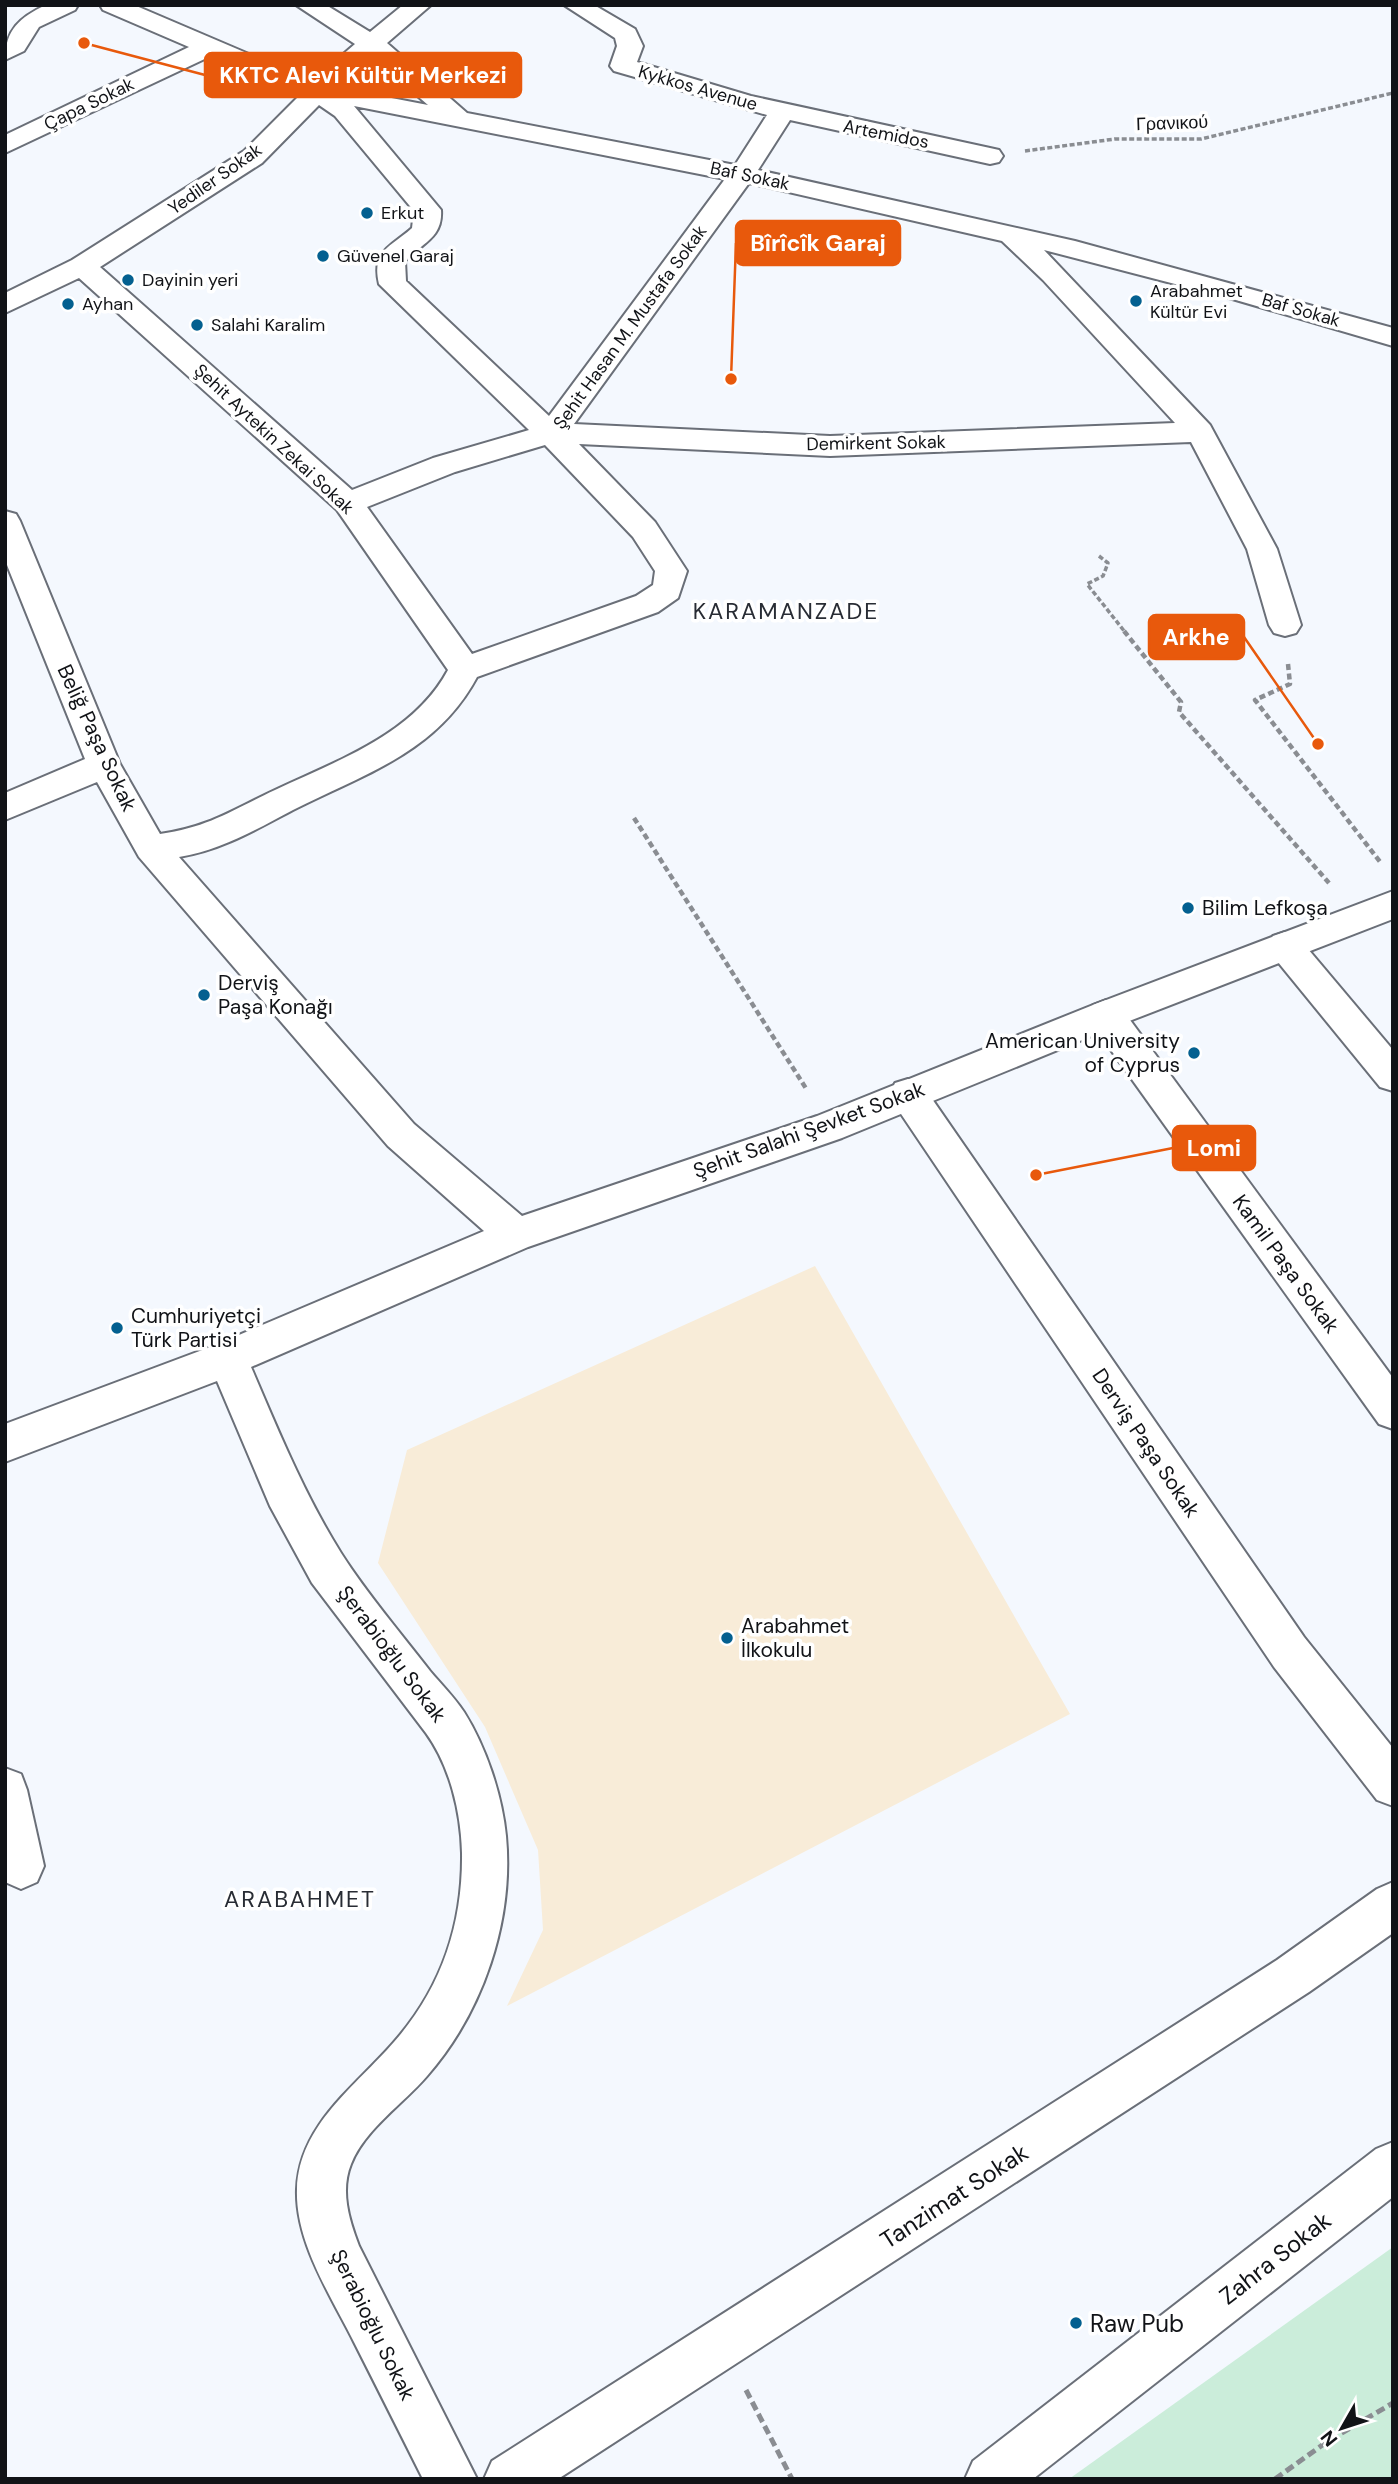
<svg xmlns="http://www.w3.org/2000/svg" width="1398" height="2484" font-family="'DM Sans',sans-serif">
<rect width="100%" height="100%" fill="#f4f8fe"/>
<!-- education -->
<polygon fill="#f8ecd8" points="815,1266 1070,1714 507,2006 543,1930 538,1850 485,1727 378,1563 407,1450"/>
<!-- green -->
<polygon fill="#cbedda" points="1393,2247 1393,2479 1069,2479"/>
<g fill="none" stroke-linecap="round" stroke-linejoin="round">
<defs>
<g id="pedestrian">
<polygon points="1285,932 1297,936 1393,1050 1393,1091 1380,1087 1273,956 1267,946 1273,936"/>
<polygon points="1106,1000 1119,1005 1393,1378 1393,1429 1379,1424 1093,1025 1088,1015 1093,1005"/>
<polygon points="908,1079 921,1083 1304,1637 1393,1748 1393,1806 1377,1800 1274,1667 895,1105 890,1094 895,1083"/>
</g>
<g id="minor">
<path d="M 46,5 L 78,5 L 75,10 L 39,27 L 24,51 L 5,60 C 5,30 20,17 46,5 Z"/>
<path d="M 100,5 L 134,5 L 312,81 L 355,44 L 296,5 L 326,5 L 370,32 L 403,5 L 431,5 L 387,43 L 467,113 L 735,165 L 767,115 L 614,71 L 610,66 L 617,46 L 615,38 L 564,5 L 594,5 L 635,29 L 643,46 L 637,62 L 751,96 L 990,148 L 999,150 L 1003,156 L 999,162 L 990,164 L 790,120 L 758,170 L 1075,241 L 1393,328 L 1393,346 L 1229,298 L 1044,250 L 1210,425 L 1277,549 L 1301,625 L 1296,633 L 1285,636 L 1274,633 L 1269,625 L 1247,549 L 1191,442 L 830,456 L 579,444 L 655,522 L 687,571 L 678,598 L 658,612 L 477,677 C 436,753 366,773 293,810 C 255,830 222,850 179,857 L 414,1124 L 522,1216 L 817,1116 L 1093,1005 L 1393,891 L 1393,919 L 1119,1025 L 842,1138 L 528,1247 L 251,1367 C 278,1430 304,1494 341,1553 C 367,1594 400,1632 430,1671 C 441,1684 454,1697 464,1712 C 486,1747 502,1795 506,1836 C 514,1921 483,2012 427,2076 C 403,2104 365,2129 351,2164 C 340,2191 349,2220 359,2246 L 477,2479 L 423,2479 C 400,2433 377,2387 354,2342 C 331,2296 295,2242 297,2189 C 299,2125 356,2086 394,2042 C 441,1989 463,1924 462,1853 C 461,1812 450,1766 426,1733 L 312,1583 L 270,1506 L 217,1381 L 5,1462 L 5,1424 L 213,1346 L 484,1231 L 388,1146 L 139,857 L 97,782 L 5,820 L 5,793 L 85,759 L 5,560 L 5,511 L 16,514 L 20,521 L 120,764 L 160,834 C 209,827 232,810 275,790 C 338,760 413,735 448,670 L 337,510 L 79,278 L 5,313 L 5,293 L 72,260 L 244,151 L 301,94 L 211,56 L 5,153 L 5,135 L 189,47 L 103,10 ZM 371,56 L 428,105 L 334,87 ZM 319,105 L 335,116 L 414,211 L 412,228 C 391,247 371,250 379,284 L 529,430 L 433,458 L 352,490 L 100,267 L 262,163 ZM 354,106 L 725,179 L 549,416 L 406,281 L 405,261 C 422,243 443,238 441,210 ZM 749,183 L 1002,241 L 1043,280 L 1175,423 L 830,436 L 574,424 ZM 545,445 L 633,537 L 655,571 L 653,585 L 636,596 L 472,654 L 367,507 L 455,472 Z"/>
<polygon points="5,1768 21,1774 27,1790 44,1866 37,1882 21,1889 5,1882"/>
<polygon points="1393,1882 1393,1933 1309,1992 558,2479 484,2479 492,2461 1277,1960 1377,1889"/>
<polygon points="1393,2142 1393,2197 1033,2479 965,2479 973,2461 1376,2149"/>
</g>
</defs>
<!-- pedestrian casing -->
<use href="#pedestrian" stroke="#6a6f78" stroke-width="4"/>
<!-- minor casing -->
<use href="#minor" stroke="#6a6f78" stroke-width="4"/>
<!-- path-far2 -->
<g stroke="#8a8d92" stroke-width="3.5" stroke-dasharray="5 2.5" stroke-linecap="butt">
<polyline points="1025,151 1115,139 1201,139 1393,93"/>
<polyline points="1099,556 1108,563 1103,576 1087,584 1125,632"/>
</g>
<!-- path-far1 -->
<g stroke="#8a8d92" stroke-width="4.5" stroke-dasharray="6 3.5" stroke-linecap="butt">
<polyline points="1124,631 1181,702 1179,712 1329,883"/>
<polyline points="1288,664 1290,684 1255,700 1381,863"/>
<polyline points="634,818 807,1090"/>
</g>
<!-- path -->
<g stroke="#8a8d92" stroke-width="5" stroke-dasharray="9 4.5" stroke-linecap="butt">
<polyline points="746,2390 792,2479"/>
<polyline points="1275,2479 1328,2441 1393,2403"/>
</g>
<!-- pedestrian -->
<use href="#pedestrian" fill="#fff" fill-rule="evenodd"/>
<!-- minor -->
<use href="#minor" fill="#fff" fill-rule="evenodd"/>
</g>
<!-- markers -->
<g fill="#046090" stroke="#fff" stroke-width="2.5">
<circle cx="367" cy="213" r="7"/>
<circle cx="323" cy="256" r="7"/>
<circle cx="128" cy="280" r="7"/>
<circle cx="1136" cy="301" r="7"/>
<circle cx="68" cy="304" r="7"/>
<circle cx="197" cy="325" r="7"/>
<circle cx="1188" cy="908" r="7"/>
<circle cx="204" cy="995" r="7"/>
<circle cx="1194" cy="1053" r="7"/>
<circle cx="117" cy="1328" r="7"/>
<circle cx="727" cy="1638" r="7"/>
<circle cx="1076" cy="2323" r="7"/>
</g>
<g text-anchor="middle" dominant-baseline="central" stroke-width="7" stroke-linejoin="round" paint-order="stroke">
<!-- far-street labels -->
<g font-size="18" fill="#111317" stroke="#fff">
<text transform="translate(698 88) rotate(16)">Kykkos Avenue</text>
<text transform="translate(89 104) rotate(-26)">Çapa Sokak</text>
<text transform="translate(1172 123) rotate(-2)">Γρανικού</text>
<text transform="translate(886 134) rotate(11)">Artemidos</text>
<text transform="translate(750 176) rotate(12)">Baf Sokak</text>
<text transform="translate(215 179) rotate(-35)">Yediler Sokak</text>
<text transform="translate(1301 310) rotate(16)">Baf Sokak</text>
<text transform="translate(630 327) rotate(-54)">Şehit Hasan M. Mustafa Sokak</text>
<text transform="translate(274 439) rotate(43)">Şehit Aytekin Zekai Sokak</text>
<text transform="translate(876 443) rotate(-1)">Demirkent Sokak</text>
</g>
<!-- far-poi labels -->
<g font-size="18" fill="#111317" stroke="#fff" text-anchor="start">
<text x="381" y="213">Erkut</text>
<text x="337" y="256">Güvenel Garaj</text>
<text x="142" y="280">Dayinin yeri</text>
<text x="1150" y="291">Arabahmet<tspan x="1150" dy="21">Kültür Evi</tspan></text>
<text x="82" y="304">Ayhan</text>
<text x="211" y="325">Salahi Karalim</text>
</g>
<!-- street labels -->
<g font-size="21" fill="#111317" stroke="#fff">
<text transform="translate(97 738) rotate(65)">Beliğ Paşa Sokak</text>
<text transform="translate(809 1130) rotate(-20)">Şehit Salahi Şevket Sokak</text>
<text transform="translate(1286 1264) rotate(54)">Kamil Paşa Sokak</text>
<text transform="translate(1146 1443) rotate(56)">Derviş Paşa Sokak</text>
<text transform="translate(392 1654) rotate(53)">Şerabioğlu Sokak</text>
<text transform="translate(373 2325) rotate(64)">Şerabioğlu Sokak</text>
</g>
<!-- poi labels -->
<g font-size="21" fill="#111317" stroke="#fff" text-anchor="start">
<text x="1202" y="908">Bilim Lefkoşa</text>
<text x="218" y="983">Derviş<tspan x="218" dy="24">Paşa Konağı</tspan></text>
<text x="1180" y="1041" text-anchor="end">American University<tspan x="1180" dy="24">of Cyprus</tspan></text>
<text x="131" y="1316">Cumhuriyetçi<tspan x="131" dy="24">Türk Partisi</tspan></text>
<text x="741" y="1626">Arabahmet<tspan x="741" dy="24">İlkokulu</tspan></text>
</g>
<!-- neighbourhood labels -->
<g font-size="23" letter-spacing="2" fill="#282c34" stroke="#fff">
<text x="786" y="611">KARAMANZADE</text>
<text x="300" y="1899">ARABAHMET</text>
</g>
<!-- near-street labels -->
<g font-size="24" fill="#111317" stroke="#fff">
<text transform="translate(954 2196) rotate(-33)">Tanzimat Sokak</text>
<text transform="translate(1275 2258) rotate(-38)">Zahra Sokak</text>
</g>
<!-- near-poi labels -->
<g font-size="24" fill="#111317" stroke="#fff" text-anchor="start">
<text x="1090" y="2323">Raw Pub</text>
</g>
</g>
<!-- callouts -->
<path fill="none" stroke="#e8590c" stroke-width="2.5" d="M84 43L205 75M731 379L736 243M1318 744L1244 637M1036 1175L1173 1148"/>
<g fill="#e8590c" stroke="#fff" stroke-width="2.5">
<circle cx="84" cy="43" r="7"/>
<circle cx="731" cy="379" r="7"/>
<circle cx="1318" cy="744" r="7"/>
<circle cx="1036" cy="1175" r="7"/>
</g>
<g fill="#e8590c" stroke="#e8590c" stroke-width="2.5">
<rect x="205" y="53" width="316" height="44" rx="7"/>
<rect x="736" y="221" width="164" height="44" rx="7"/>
<rect x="1149" y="615" width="95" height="44" rx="7"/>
<rect x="1173" y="1126" width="82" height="44" rx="7"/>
</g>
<g font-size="23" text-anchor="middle" font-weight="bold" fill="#fff">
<text x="363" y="83">KKTC Alevi Kültür Merkezi</text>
<text x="818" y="251">Bîrîcîk Garaj</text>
<text x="1196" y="645">Arkhe</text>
<text x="1214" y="1156">Lomi</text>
</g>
<!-- border -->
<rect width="1398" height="2484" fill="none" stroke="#111317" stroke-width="14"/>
<!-- north arrow -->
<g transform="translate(1342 2428) rotate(231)" stroke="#ffffff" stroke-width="5" paint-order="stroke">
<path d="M0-5L12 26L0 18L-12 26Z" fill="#111317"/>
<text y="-10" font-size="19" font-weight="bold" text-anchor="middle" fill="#111317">N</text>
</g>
</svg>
